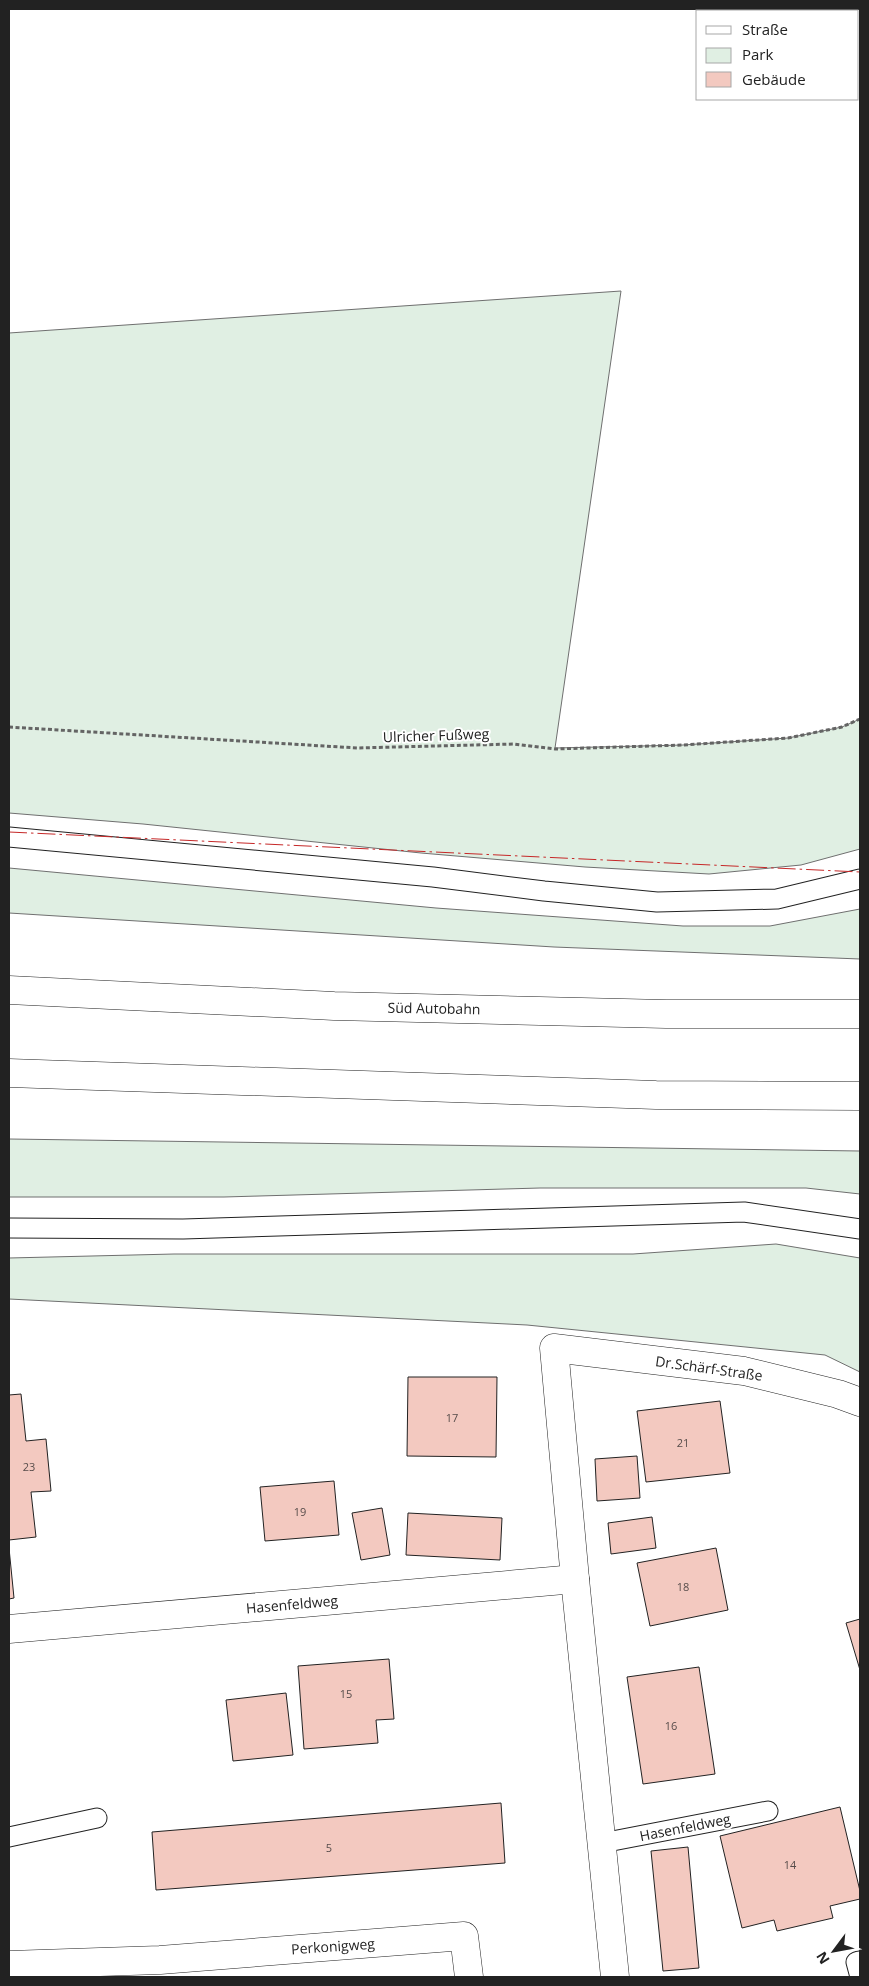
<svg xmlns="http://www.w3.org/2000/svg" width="869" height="1986" font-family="'Open Sans',sans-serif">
<rect width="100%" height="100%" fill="#fff"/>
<!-- green -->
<g fill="#e0efe3" stroke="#6f6f6f">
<polygon points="621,291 555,748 683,745 788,738 842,727 860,719 860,849 801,865 709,874 585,867 421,853 143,824 9,813 9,333"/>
<polygon points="9,868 436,908 683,926 770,926 860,909 860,959 554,947 9,913"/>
<polygon points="9,1139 860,1151 860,1194 806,1188 540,1188 224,1197 9,1197"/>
<polygon points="776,1244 860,1258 860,1372 825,1355 527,1325 9,1299 9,1258 174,1254 633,1254"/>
</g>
<!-- building -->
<g fill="#f3c9c0" stroke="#222">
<polygon points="408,1377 497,1377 496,1457 407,1456"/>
<polygon points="21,1394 26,1441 46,1439 51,1491 31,1492 36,1537 9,1540 9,1395"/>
<polygon points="720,1401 730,1473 646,1482 637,1411"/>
<polygon points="637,1456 640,1498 597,1501 595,1459"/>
<polygon points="334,1481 339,1535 265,1541 260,1487"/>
<polygon points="382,1508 390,1555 361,1560 352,1513"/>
<polygon points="408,1513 502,1518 500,1560 406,1555"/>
<polygon points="652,1517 656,1548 611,1554 608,1523"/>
<polygon points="9,1548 14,1598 9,1599"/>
<polygon points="716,1548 728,1610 650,1626 637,1563"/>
<polygon points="860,1619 860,1670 846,1623"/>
<polygon points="389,1659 394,1719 376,1720 378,1743 304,1749 298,1666"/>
<polygon points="699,1667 715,1774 643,1784 627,1677"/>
<polygon points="286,1693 293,1755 233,1761 226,1700"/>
<polygon points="501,1803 505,1863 156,1890 152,1832"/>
<polygon points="840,1807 860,1891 860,1899 830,1906 833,1918 777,1931 774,1920 742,1928 720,1836"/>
<polygon points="688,1847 699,1968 663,1971 651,1851"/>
</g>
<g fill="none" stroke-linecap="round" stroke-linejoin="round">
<defs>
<g id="service">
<polyline points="9,837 433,877 544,891 657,902 777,899 860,879"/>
<polyline points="9,1228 183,1229 744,1212 860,1229"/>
<polyline points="9,1837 97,1818"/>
<polyline points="602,1843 768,1811"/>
<polyline points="859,1961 856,1962 860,1977"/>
</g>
<g id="minor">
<polyline points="9,1629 575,1579"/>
<polyline points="9,1965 160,1960 464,1936 469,1977"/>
<polyline points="615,1977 575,1579 554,1348 744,1371 838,1394 860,1402"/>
</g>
<g id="motorway">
<polyline points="9,990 334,1006 666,1014 860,1014"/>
<polyline points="9,1073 656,1095 860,1096"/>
</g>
</defs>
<!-- service casing -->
<use href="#service" stroke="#222" stroke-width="21"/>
<!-- minor casing -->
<use href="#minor" stroke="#222" stroke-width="29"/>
<!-- motorway casing -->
<use href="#motorway" stroke="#222" stroke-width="29"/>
<!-- path -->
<polyline stroke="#646464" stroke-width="3" stroke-dasharray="4 2.5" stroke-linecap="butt" points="9,727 357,748 514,744 555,749 683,745 788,738 842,727 860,719"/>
<!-- service -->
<use href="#service" stroke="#fff" stroke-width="19"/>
<!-- minor -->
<use href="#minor" stroke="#fff" stroke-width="28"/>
<!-- motorway -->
<use href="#motorway" stroke="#fff" stroke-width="28"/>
<!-- power -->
<polyline stroke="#c62828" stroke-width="1" stroke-dasharray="18 4 2.5 4" stroke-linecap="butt" points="9,832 860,872"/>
</g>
<g text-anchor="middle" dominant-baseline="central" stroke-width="4" stroke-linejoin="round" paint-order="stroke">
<!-- number labels -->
<g font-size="11" fill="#564c4a">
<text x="452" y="1417">17</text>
<text x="683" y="1442">21</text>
<text x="29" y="1466">23</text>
<text x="300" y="1511">19</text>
<text x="683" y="1586">18</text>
<text x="346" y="1693">15</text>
<text x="671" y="1725">16</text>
<text x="329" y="1847">5</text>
<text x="790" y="1864">14</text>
</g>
<!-- street labels -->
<g font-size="14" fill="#222" stroke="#fff">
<text transform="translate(436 735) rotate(-2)">Ulricher Fußweg</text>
<text transform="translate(434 1008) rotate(1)">Süd Autobahn</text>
<text transform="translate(709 1368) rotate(8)">Dr.Schärf-Straße</text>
<text transform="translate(292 1604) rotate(-5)">Hasenfeldweg</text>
<text transform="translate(685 1827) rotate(-11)">Hasenfeldweg</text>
<text transform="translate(333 1946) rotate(-4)">Perkonigweg</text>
</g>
</g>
<!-- border -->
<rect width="869" height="1986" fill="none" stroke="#222222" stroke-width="20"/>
<!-- legend -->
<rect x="696" y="10" width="162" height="90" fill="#ffffff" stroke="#a7a7a7"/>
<rect x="706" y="26" width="25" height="8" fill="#ffffff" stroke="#a7a7a7"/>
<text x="742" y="35" font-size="15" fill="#222222">Straße</text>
<rect x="706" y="48" width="25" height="15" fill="#e0efe3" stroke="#a7a7a7"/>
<text x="742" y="60" font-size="15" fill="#222222">Park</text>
<rect x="706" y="72" width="25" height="15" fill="#f3c9c0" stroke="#a7a7a7"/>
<text x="742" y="85" font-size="15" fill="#222222">Gebäude</text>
<!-- north arrow -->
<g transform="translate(834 1951) rotate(238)" stroke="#ffffff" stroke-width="4" paint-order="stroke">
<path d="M0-4L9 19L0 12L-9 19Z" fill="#222222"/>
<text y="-8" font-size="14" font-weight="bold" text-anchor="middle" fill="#222222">N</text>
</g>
</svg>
